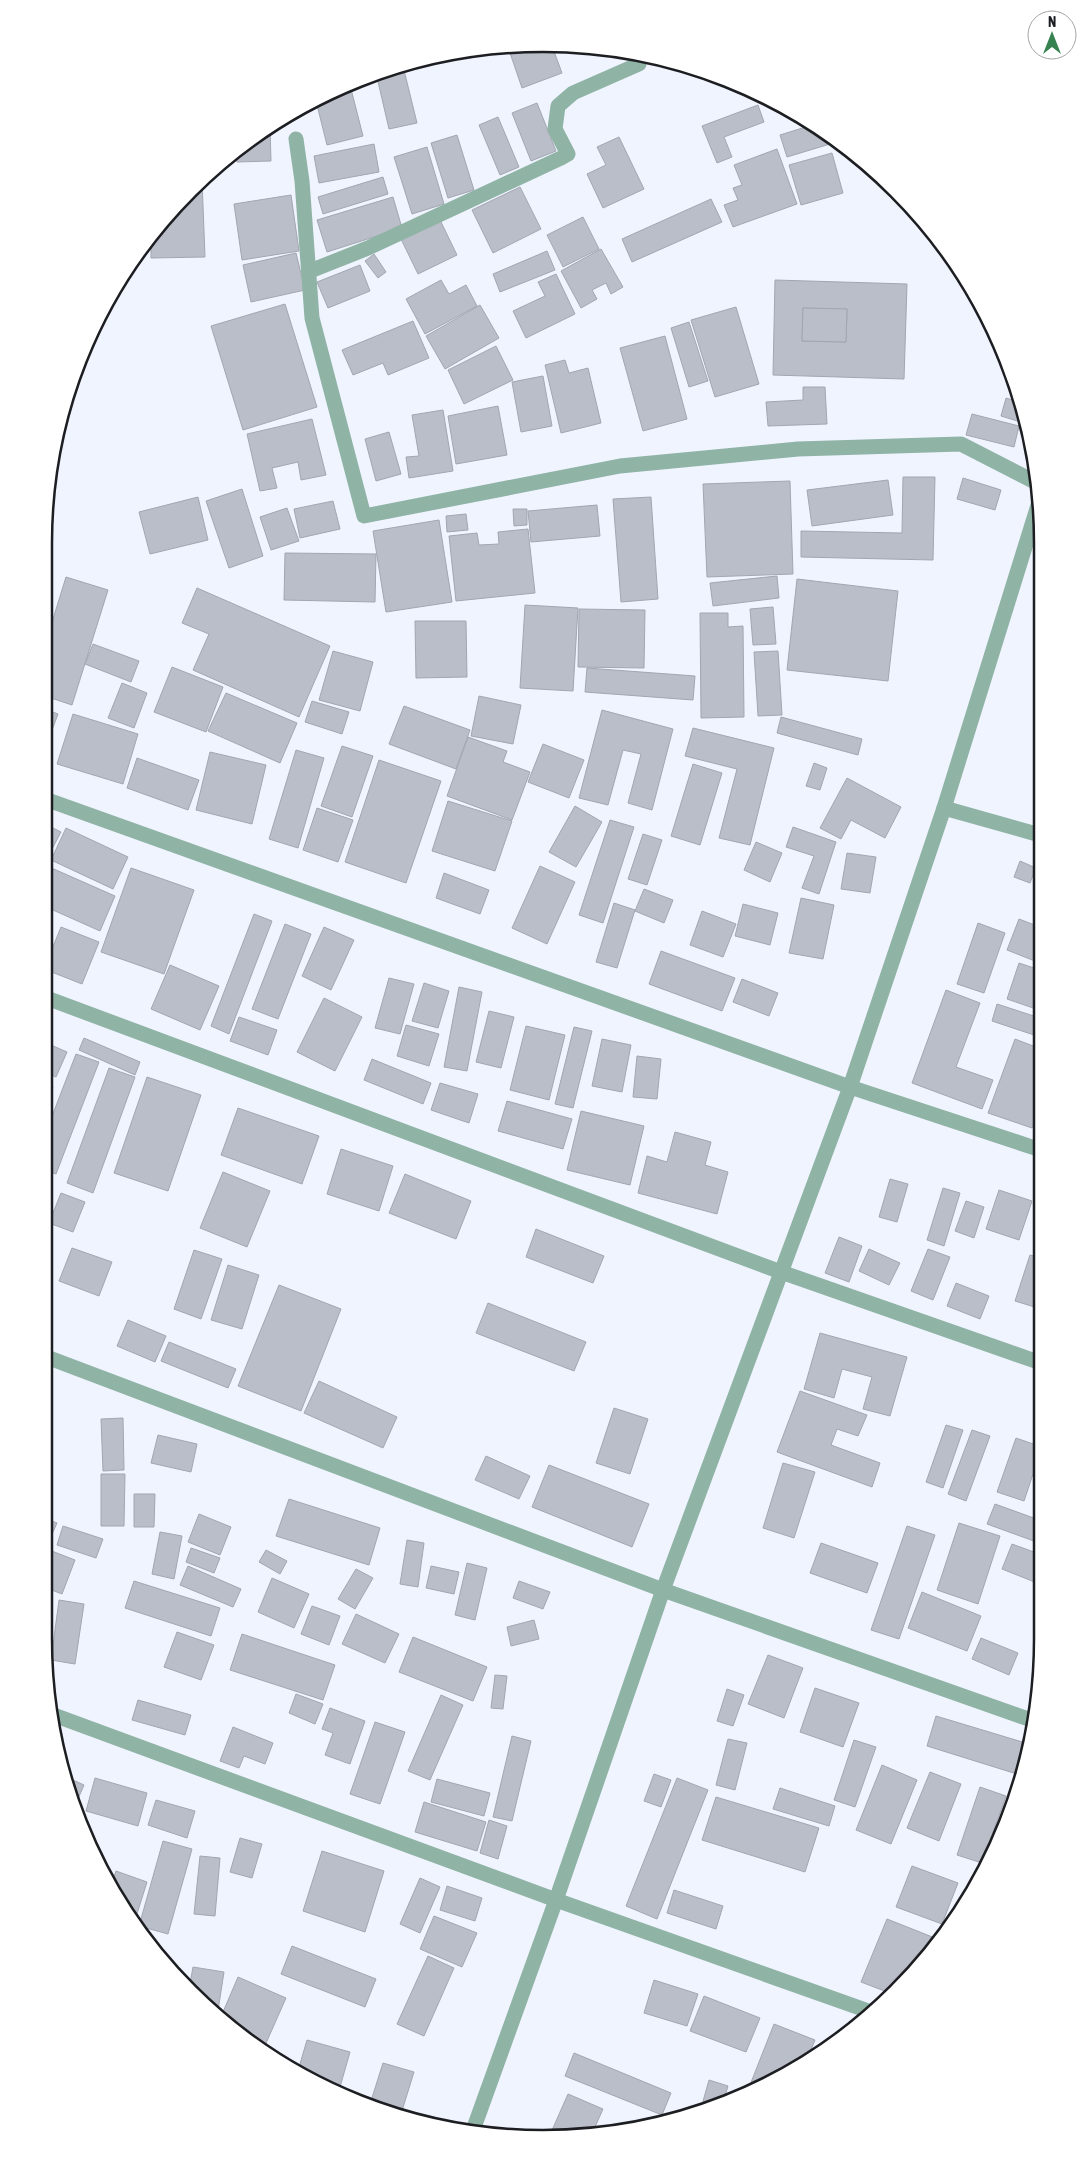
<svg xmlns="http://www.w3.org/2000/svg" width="1087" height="2183" font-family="'Asap Condensed',sans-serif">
<rect width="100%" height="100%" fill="#f0f4ff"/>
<!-- building -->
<g fill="#babec8" stroke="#a2a6b0" fill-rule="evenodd">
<polygon points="552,46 562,73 522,88 508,47"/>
<polygon points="403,66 417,123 389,129 376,73"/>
<polygon points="350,85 363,136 327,145 316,101"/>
<polygon points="537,103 556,151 531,161 512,113"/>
<polygon points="758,105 764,122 724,137 732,157 717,163 702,126"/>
<polygon points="498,117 519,167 500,175 479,125"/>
<polygon points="812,125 826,134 830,144 787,157 780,135"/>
<polygon points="270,127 271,161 237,162 237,151"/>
<polygon points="457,135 474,190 448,198 431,143"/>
<polygon points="619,137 644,189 603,208 587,174 606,165 597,147"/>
<polygon points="374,144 379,172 319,183 314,156"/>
<polygon points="427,147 444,204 412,214 394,157"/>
<polygon points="777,149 797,204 733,227 724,205 738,200 733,188 742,185 734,165"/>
<polygon points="832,153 843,193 801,205 789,165"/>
<polygon points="383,177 388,194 323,214 318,197"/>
<polygon points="202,180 205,257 151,258 151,235"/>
<polygon points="520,187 541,229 493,253 472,210"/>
<polygon points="291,195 299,251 242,260 234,204"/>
<polygon points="393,197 402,228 327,252 317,220"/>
<polygon points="711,199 722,222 632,262 622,239"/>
<polygon points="583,217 599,249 563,267 547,235"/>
<polygon points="440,220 457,255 418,274 401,239"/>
<polygon points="601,249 623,287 611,294 606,283 592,290 597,299 581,308 561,271"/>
<polygon points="547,251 555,270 500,292 493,274"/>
<polygon points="296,253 305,290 251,302 243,265"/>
<polygon points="374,254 386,272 378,278 365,261"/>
<polygon points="360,265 370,291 328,308 317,282"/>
<polygon points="556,274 575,314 526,338 513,311 545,296 538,282"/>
<polygon points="441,280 449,294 466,285 477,306 425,334 406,299"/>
<path d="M 775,280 L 907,284 L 904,379 L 773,375 ZM 803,308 L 847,309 L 846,342 L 802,341 Z"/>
<polygon points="285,304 317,407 243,430 211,326"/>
<polygon points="480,305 499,338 445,369 426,336"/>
<polygon points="736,307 759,384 715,397 691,320"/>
<polygon points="803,308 847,309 846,342 802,341"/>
<polygon points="413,321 429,358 388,375 383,363 353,375 342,350"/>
<polygon points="689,322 708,381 689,387 671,328"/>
<polygon points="665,336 687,419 643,431 620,348"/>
<polygon points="496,346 513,380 464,404 448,370"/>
<polygon points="565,360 569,373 588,368 601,423 561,433 545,365"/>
<polygon points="543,376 552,426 521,432 512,382"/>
<polygon points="803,387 825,387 827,424 768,426 766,402 803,400"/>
<polygon points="1006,398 1019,402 1024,423 1001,416"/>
<polygon points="498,406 507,455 456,464 448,416"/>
<polygon points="443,410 453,471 409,478 406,457 419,456 412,415"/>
<polygon points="972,414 1019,426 1014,447 966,435"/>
<polygon points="312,419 326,475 301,480 298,462 272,468 277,488 260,491 247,434"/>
<polygon points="389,432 401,474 376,481 365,439"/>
<polygon points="903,477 935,477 933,560 801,557 801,531 902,533"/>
<polygon points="963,478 1001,490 995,510 957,499"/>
<polygon points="888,480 893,515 812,526 807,490"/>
<polygon points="790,481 793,574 707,577 703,484"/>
<polygon points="242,489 263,556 229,568 206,501"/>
<polygon points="198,497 208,540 150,554 139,512"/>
<polygon points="651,497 658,599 621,602 613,499"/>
<polygon points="333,501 340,529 300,538 294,509"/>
<polygon points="597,505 600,536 531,542 528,511"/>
<polygon points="287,508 299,541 271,550 260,517"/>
<polygon points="513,509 527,509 527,525 514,526"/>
<polygon points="466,514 468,530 447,532 446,516"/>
<polygon points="439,520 452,602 386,612 373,531"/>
<polygon points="528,529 535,593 456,601 449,536 477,533 479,545 499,544 498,532"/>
<polygon points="285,553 376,554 375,602 284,600"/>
<polygon points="777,576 779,598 713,606 710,583"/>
<polygon points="66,577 108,590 72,705 45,696 45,645"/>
<polygon points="797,579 898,591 888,681 787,670"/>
<polygon points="197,588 330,646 299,717 193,670 209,634 182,623"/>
<polygon points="525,605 578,608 573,691 520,688"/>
<polygon points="773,607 776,644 753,645 750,609"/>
<polygon points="579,609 645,610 644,668 578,667"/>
<polygon points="700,613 728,613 728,627 743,626 744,717 701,718"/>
<polygon points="415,621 466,621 467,677 416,678"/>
<polygon points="93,644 139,661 131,682 85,664"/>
<polygon points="333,651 373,662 360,711 319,700"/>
<polygon points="778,651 782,715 758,716 754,652"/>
<polygon points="172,667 223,687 206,732 154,712"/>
<polygon points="587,668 695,676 693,700 585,692"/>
<polygon points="122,683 147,693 134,728 108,718"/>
<polygon points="226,693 297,723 280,763 208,731"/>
<polygon points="479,696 521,705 513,744 471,736"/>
<polygon points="312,701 349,712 342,734 305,722"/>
<polygon points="404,706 470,730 456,769 389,744"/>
<polygon points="45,709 58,714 45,749"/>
<polygon points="602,710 673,729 652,810 628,803 641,754 623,750 608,805 579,798"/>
<polygon points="73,714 138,734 123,784 57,764"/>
<polygon points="781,717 862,739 858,755 777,733"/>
<polygon points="693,728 774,748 750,845 719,838 737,769 685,756"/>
<polygon points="468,737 507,751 503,762 530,772 512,820 447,796"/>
<polygon points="543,744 584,760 569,798 528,782"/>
<polygon points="342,746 373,756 352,817 321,806"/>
<polygon points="296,750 324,758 298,848 269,839"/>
<polygon points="210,752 266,765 252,824 196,810"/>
<polygon points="137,758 199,780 188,810 127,788"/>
<polygon points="379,760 441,781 406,883 345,862"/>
<polygon points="814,763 827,768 820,790 806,786"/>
<polygon points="693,764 722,773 700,845 671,836"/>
<polygon points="847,778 901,807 885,838 851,820 841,839 820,828"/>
<polygon points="448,801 512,821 495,871 432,851"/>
<polygon points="575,806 602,822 576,867 549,852"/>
<polygon points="317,808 353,820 338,862 303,850"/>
<polygon points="610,820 634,827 603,923 579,915"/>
<polygon points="45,824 61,832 51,851 44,847"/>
<polygon points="793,827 836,842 819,894 802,888 814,856 786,847"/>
<polygon points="66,828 128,857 113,889 51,860"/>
<polygon points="643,834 662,840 647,885 628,879"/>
<polygon points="756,842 782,853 770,882 744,870"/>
<polygon points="847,853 876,857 870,893 841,889"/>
<polygon points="1020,861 1036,868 1030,883 1014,877"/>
<polygon points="47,866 115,896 100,931 44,906 44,871"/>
<polygon points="540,866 575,882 547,944 512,928"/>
<polygon points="131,868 194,890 164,974 101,952"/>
<polygon points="444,873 489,890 480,914 436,898"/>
<polygon points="644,889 673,900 664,923 635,911"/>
<polygon points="801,898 834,905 823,959 789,953"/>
<polygon points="614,903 635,910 617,968 596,962"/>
<polygon points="743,904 778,913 770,945 735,936"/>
<polygon points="702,911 736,924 723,957 690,945"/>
<polygon points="254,914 272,921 229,1034 211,1026"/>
<polygon points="1019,919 1040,927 1040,963 1007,950"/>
<polygon points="978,923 1005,933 984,993 957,984"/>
<polygon points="285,924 311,934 278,1019 252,1009"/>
<polygon points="61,927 99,942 82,984 44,969"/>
<polygon points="324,927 354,940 331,990 302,976"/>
<polygon points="661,951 735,978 722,1011 649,984"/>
<polygon points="1019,963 1040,970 1040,995 1036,1009 1007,999"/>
<polygon points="170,965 219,986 200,1030 151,1009"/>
<polygon points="389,978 414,984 400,1034 375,1028"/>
<polygon points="742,979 778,993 769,1016 733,1002"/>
<polygon points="424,983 449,991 438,1028 412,1021"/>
<polygon points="459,987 482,992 467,1071 444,1067"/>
<polygon points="946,990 980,1003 956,1067 993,1080 982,1109 912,1083"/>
<polygon points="324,998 362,1017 335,1071 297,1052"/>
<polygon points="997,1004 1040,1018 1040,1037 992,1021"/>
<polygon points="489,1011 514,1017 501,1068 476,1062"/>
<polygon points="239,1017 277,1030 268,1055 230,1041"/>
<polygon points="406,1025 439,1034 429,1066 397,1056"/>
<polygon points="526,1026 565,1035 549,1100 510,1090"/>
<polygon points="574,1027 592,1031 573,1108 555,1104"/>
<polygon points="84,1038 140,1062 135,1075 79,1050"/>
<polygon points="602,1039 631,1045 622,1092 592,1086"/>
<polygon points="1015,1039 1041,1049 1041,1105 1032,1128 988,1113"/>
<polygon points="44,1042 67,1052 56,1077 44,1072"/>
<polygon points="76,1054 99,1062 56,1174 44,1170 44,1137"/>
<polygon points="637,1056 661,1059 657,1099 633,1097"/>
<polygon points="372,1059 431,1083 423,1104 364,1080"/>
<polygon points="109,1068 135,1077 93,1193 67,1183"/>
<polygon points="147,1077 201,1095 168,1191 114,1173"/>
<polygon points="440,1083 478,1094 469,1123 431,1110"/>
<polygon points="44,1084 53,1087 44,1109"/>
<polygon points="507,1101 572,1119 563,1149 498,1131"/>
<polygon points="238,1108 319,1136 302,1184 221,1155"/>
<polygon points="581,1111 644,1126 630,1185 567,1170"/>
<polygon points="675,1132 711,1142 705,1165 728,1172 717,1214 638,1193 647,1156 667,1162"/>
<polygon points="341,1149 393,1166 379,1211 327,1194"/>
<polygon points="223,1172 270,1191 247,1247 200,1228"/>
<polygon points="405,1174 471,1201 456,1239 389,1213"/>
<polygon points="890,1179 908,1184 897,1222 879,1217"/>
<polygon points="943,1188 960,1193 944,1246 927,1240"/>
<polygon points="999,1190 1032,1201 1019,1240 986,1229"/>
<polygon points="44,1191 52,1193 44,1216"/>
<polygon points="61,1193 85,1202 73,1232 49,1223"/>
<polygon points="966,1201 984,1207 974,1238 955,1231"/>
<polygon points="536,1229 604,1256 593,1283 526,1257"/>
<polygon points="839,1237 862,1246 849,1282 825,1273"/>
<polygon points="72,1248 112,1262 99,1296 59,1281"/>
<polygon points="869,1249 900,1263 889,1285 859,1271"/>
<polygon points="928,1249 950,1257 933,1300 911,1291"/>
<polygon points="194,1250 222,1259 201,1319 174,1309"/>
<polygon points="1030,1255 1041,1258 1041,1309 1015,1301"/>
<polygon points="228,1265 259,1275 242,1329 211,1320"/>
<polygon points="956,1283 989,1296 980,1319 947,1306"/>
<polygon points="279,1285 341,1309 301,1411 238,1386"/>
<polygon points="488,1303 586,1342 574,1371 476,1333"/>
<polygon points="128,1320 166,1336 155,1362 117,1346"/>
<polygon points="820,1333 907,1357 890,1416 863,1409 872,1377 842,1369 834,1398 804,1389"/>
<polygon points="169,1342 236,1369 228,1388 161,1361"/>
<polygon points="319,1381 397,1417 383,1448 304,1413"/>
<polygon points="800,1391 867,1415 858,1436 837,1429 831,1445 880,1463 872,1487 777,1452"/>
<polygon points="614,1408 648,1419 630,1474 596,1463"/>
<polygon points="123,1418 124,1470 103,1471 101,1419"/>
<polygon points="44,1425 50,1427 44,1449"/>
<polygon points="946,1425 963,1430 943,1488 926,1482"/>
<polygon points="972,1430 990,1436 966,1501 948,1494"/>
<polygon points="158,1435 197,1444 191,1472 151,1463"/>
<polygon points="1016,1438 1042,1447 1024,1501 997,1492"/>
<polygon points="486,1456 530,1476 519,1499 475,1480"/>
<polygon points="783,1463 815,1472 794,1538 763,1528"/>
<polygon points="549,1465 649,1504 632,1547 532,1507"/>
<polygon points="101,1474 125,1474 124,1526 101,1526"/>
<polygon points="134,1494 155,1494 154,1527 134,1527"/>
<polygon points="289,1499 380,1528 369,1565 276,1536"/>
<polygon points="995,1504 1042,1521 1042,1544 987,1524"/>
<polygon points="199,1514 231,1527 220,1555 188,1542"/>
<polygon points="44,1518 57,1523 49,1541 44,1539"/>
<polygon points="959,1523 1000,1536 978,1604 937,1590"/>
<polygon points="63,1526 103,1539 96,1558 57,1545"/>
<polygon points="907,1526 935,1535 899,1639 871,1630"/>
<polygon points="160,1532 182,1536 174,1579 152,1574"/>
<polygon points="407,1540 424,1543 418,1587 400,1584"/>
<polygon points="821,1543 878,1563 867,1593 810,1573"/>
<polygon points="1012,1544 1042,1555 1042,1585 1002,1569"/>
<polygon points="44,1548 75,1560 62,1594 44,1587"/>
<polygon points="191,1548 220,1558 214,1573 186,1562"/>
<polygon points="266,1550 287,1561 280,1574 259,1562"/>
<polygon points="467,1563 487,1568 475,1620 455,1615"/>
<polygon points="188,1566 241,1589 233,1607 180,1585"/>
<polygon points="431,1566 459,1572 454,1594 426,1588"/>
<polygon points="356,1569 373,1578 355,1609 338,1599"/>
<polygon points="272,1578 309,1594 294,1628 258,1612"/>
<polygon points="134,1581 220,1608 211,1636 125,1608"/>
<polygon points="519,1581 550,1592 543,1609 513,1598"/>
<polygon points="922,1592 981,1616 967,1651 908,1628"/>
<polygon points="59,1600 84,1604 75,1664 51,1660"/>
<polygon points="312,1606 340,1616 329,1645 301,1634"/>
<polygon points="356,1614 399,1634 385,1663 342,1644"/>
<polygon points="534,1620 539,1639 511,1646 507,1627"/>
<polygon points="177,1632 214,1645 201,1680 164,1667"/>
<polygon points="242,1634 335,1665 323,1700 230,1670"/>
<polygon points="413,1637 487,1667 473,1701 399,1672"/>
<polygon points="981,1638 1018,1653 1009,1675 972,1659"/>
<polygon points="768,1655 803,1668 784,1718 748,1704"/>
<polygon points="495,1675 507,1676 503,1709 491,1708"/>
<polygon points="815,1688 859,1703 843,1747 800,1732"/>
<polygon points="727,1689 744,1695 733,1726 717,1721"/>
<polygon points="296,1694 323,1704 315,1724 289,1713"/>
<polygon points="441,1695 463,1705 430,1780 408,1771"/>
<polygon points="138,1700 191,1715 185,1735 132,1720"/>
<polygon points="330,1708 365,1721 350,1764 325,1755 333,1733 322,1729"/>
<polygon points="936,1716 1029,1744 1020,1775 927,1746"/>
<polygon points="375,1722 405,1732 380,1804 350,1794"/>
<polygon points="233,1727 273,1743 265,1764 244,1756 239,1768 220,1761"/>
<polygon points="512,1736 531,1741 512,1821 493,1817"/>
<polygon points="728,1739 747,1743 735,1790 716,1785"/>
<polygon points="854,1740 876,1747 855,1807 834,1800"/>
<polygon points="882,1765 917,1780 891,1844 856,1830"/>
<polygon points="930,1772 961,1784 939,1841 907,1828"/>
<polygon points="654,1774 671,1780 661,1807 644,1801"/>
<polygon points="64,1776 84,1785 74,1808 70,1800"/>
<polygon points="95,1778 147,1793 138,1826 86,1811"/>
<polygon points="677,1778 708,1790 657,1919 626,1906"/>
<polygon points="437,1779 490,1793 484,1816 431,1802"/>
<polygon points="980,1787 1006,1796 982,1863 957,1855"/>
<polygon points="780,1788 835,1806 829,1826 773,1809"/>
<polygon points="716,1797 819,1828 805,1872 702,1840"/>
<polygon points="156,1800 195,1811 187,1838 148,1825"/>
<polygon points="424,1802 486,1822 477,1851 415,1832"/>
<polygon points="489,1820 507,1826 498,1859 480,1853"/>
<polygon points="240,1838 262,1844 252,1878 230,1872"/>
<polygon points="163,1841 192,1849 168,1934 139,1926"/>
<polygon points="322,1851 384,1871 365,1932 303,1911"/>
<polygon points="200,1856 220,1858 215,1916 194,1914"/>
<polygon points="912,1866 958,1883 942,1924 896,1907"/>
<polygon points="116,1871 147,1882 135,1920 130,1918 110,1888"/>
<polygon points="420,1878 440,1887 420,1933 400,1924"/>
<polygon points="447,1886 482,1898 475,1921 440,1910"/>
<polygon points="674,1890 723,1906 716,1929 667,1913"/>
<polygon points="434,1916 477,1933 462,1967 420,1949"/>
<polygon points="887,1919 940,1940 895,1995 861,1982"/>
<polygon points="292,1946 376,1979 365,2007 281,1974"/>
<polygon points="428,1956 454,1968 424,2036 397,2024"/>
<polygon points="193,1967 224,1972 217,2017 189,1989"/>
<polygon points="238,1977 286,1998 263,2050 220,2019"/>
<polygon points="654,1980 698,1994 687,2026 644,2013"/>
<polygon points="704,1996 760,2018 746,2052 690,2031"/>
<polygon points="774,2024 815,2040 806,2062 761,2089 750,2085"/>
<polygon points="307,2040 350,2052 338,2094 297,2074"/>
<polygon points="574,2053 671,2093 662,2115 565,2076"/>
<polygon points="383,2063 414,2072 401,2114 370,2104"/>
<polygon points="709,2080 728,2086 723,2103 700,2112"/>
<polygon points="568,2094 603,2109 591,2136 549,2137"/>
</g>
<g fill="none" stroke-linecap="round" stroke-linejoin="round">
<!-- minor -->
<g stroke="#8fb3a5" stroke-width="15">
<polyline points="296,139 302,181 312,318 364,516 620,466 798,449 961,444 1039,484"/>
<polyline points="310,271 368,248 561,158 568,154 555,129 558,106 573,93 639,64"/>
<polyline points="45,799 850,1087 1041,1150"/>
<polyline points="944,808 1040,835"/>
<polyline points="44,997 781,1272 1041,1363"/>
<polyline points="44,1356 663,1590 1034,1721"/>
<polyline points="51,1714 556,1900 874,2013"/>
<polyline points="472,2133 556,1900 663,1590 850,1087 944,808 1039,502"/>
</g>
</g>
<!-- crop -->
<path d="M0 0H1087V2183H0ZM543 52H543A491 491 0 0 1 1034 543V1639A491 491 0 0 1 543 2130H543A491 491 0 0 1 52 1639V543A491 491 0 0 1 543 52Z" fill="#fff" fill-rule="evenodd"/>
<path fill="none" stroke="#1d1e22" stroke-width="2.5" d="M543 52H543A491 491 0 0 1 1034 543V1639A491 491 0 0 1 543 2130H543A491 491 0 0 1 52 1639V543A491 491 0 0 1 543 52Z"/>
<!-- north arrow -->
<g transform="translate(1052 35)"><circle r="24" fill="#ffffff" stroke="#a5a5a7"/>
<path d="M0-4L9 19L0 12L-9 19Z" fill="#368250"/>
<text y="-8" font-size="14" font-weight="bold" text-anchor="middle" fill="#1d1e22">N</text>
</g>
</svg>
